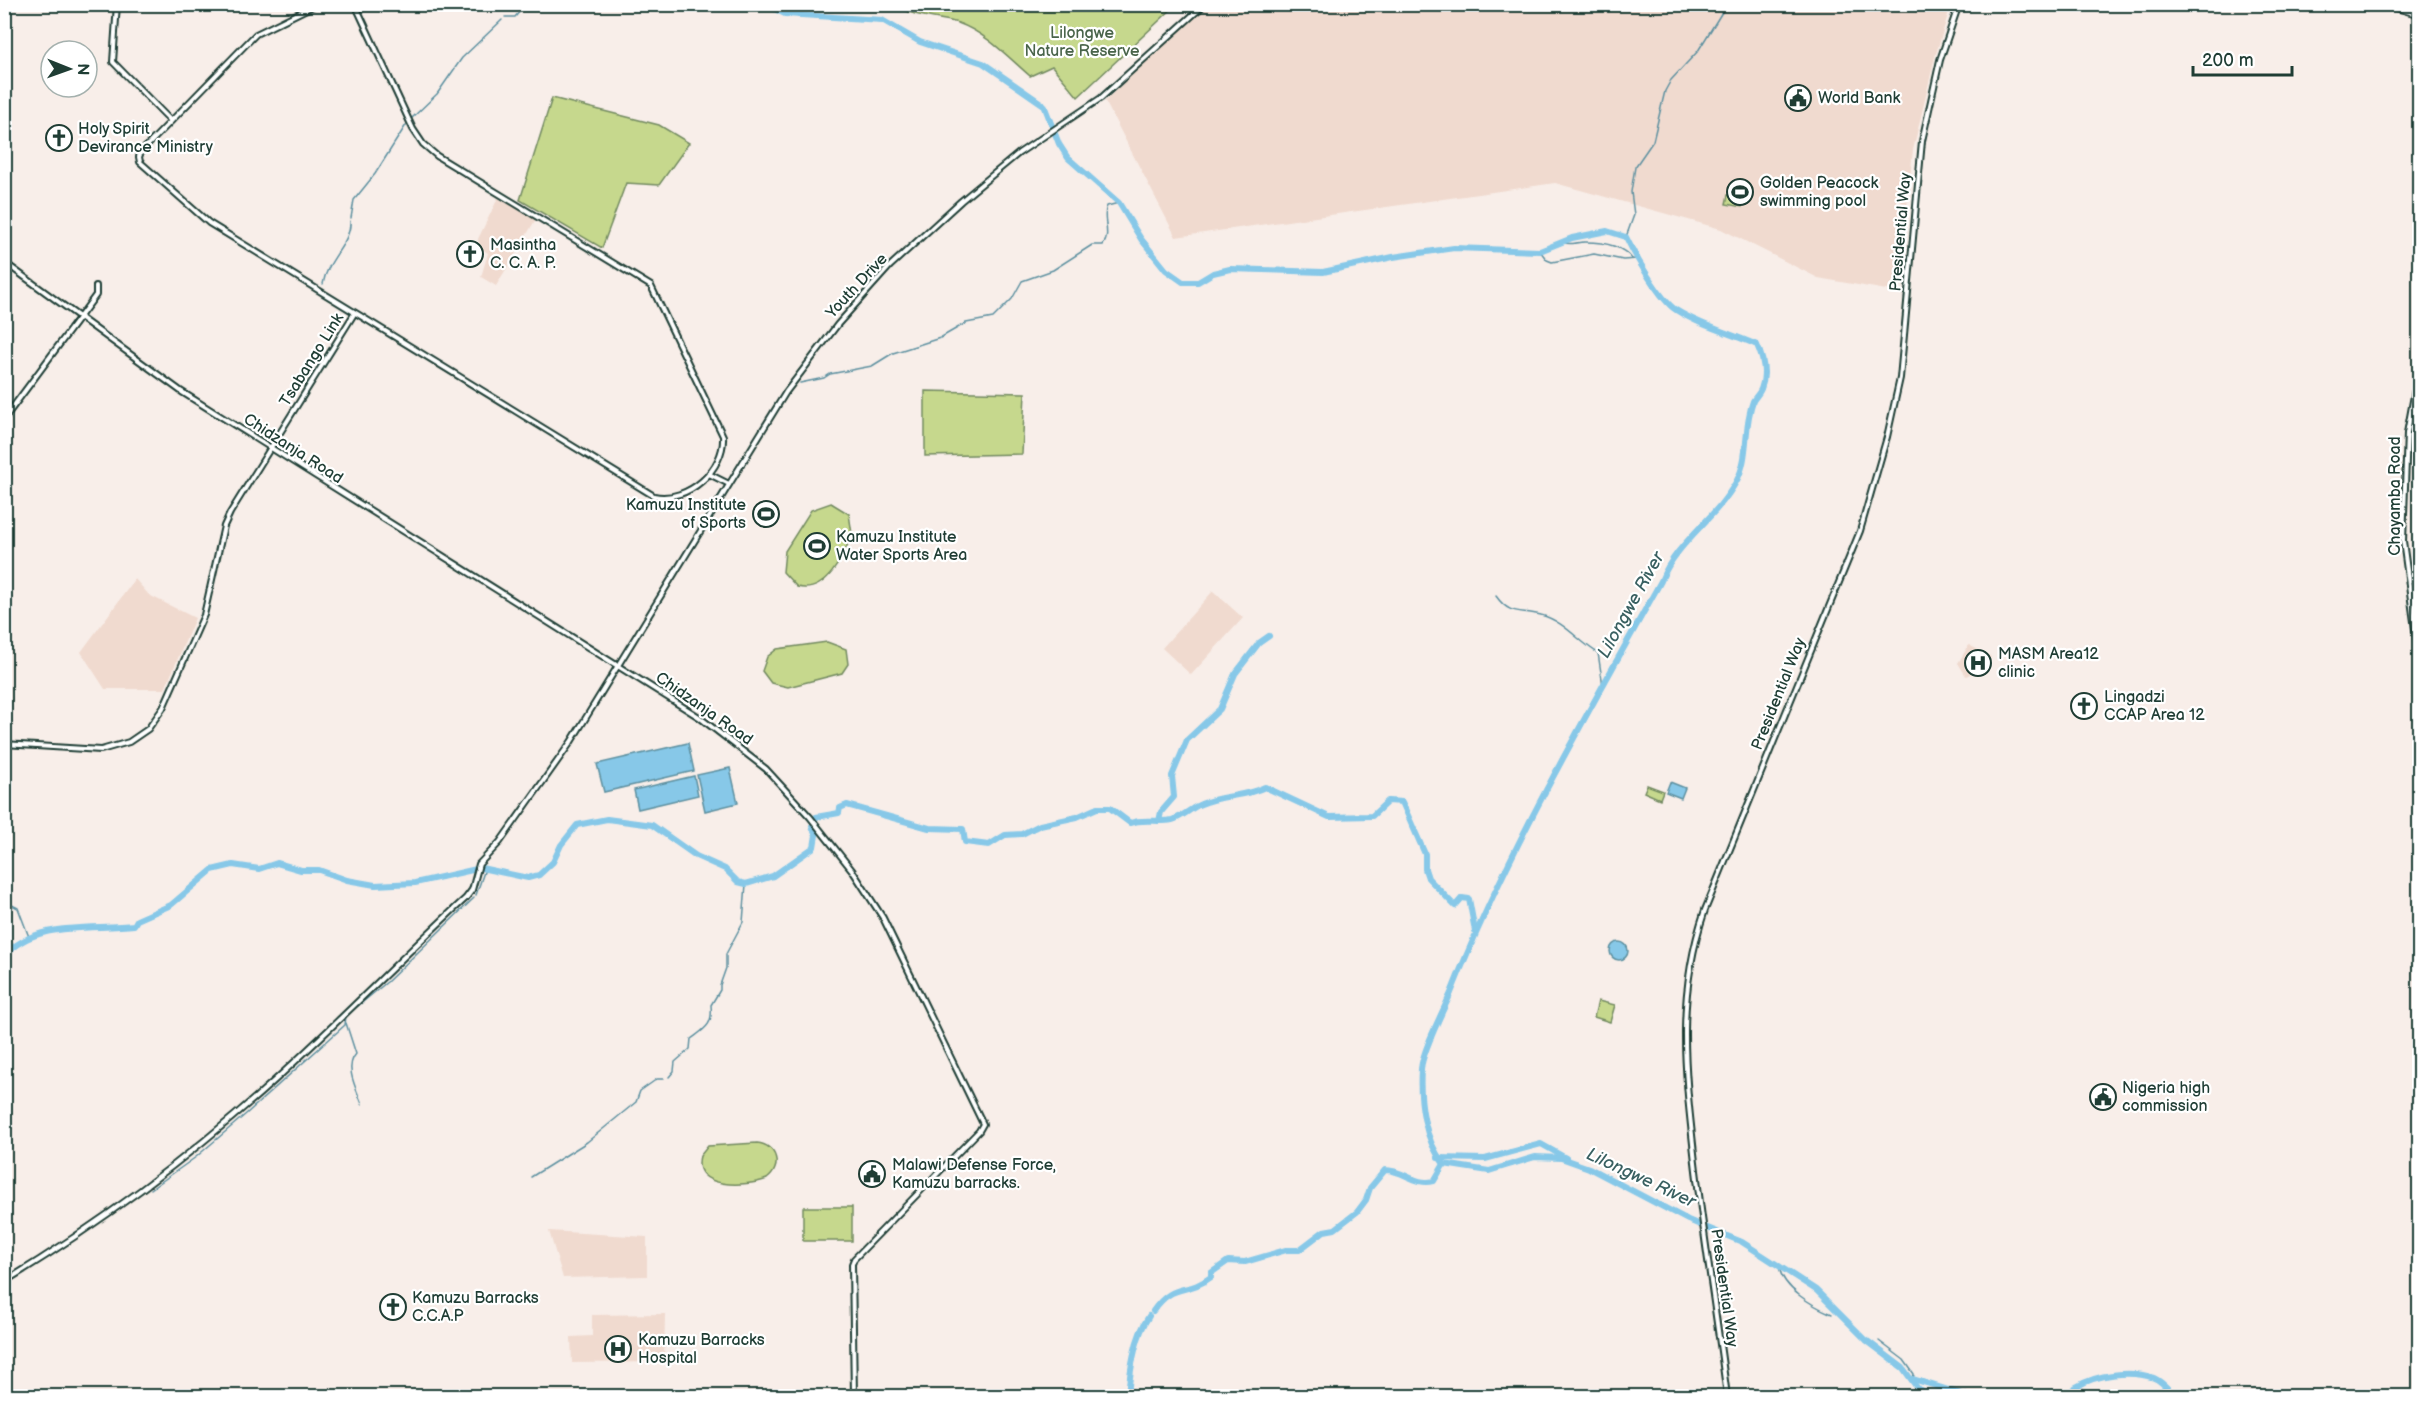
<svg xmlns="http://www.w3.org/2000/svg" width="2424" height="1401" font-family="'Balsamiq Sans',sans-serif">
<rect width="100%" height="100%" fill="#f8eee9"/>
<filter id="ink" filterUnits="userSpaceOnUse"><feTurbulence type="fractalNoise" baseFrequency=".0167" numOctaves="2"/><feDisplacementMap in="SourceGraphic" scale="12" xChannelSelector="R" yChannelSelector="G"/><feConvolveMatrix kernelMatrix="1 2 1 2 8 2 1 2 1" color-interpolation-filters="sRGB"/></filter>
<g filter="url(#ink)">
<!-- built -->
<g fill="#f0dacf">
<polygon points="1202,5 1951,5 1935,57 1913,150 1898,292 1818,278 1721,229 1555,183 1176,237 1105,101"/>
<polygon points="498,198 536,219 496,286 481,277 488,253 480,248 478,239"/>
<polygon points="135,579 149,595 195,618 165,689 105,689 81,652"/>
<polygon points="1213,591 1243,618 1191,675 1162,648"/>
<polygon points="1969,645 1991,657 1980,675 1972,673 1966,676 1958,663"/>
<polygon points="549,1231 647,1237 647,1276 563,1278"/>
<polygon points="665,1314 664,1362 572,1363 571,1337 592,1336 592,1315"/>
</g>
<!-- green -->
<g fill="#c6d88d" stroke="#728a60" stroke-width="1.5">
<path d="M 896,5 L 1176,5 L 1078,97 L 1052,66 L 1030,76 C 1008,57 986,33 958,23 C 938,17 913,18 896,5 Z"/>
<polygon points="552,98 659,125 689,143 659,185 626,183 602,248 520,200"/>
<polygon points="1728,195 1744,199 1742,207 1726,204"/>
<polygon points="925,391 1025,393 1022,454 925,456"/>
<path d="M 831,503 L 849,514 L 852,534 C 843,557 826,595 797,587 L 783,572 L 785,551 L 811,510 Z"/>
<polygon points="827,642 846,649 848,664 842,673 788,687 771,683 762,671 767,657 777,649"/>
<polygon points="1647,785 1663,791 1660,799 1644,792"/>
<polygon points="1598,1001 1615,1005 1610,1022 1594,1017"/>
<path d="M 757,1143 C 777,1145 783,1167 767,1179 C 747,1187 691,1190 700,1156 L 708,1146 Z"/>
<rect x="803" y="1207" width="49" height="34"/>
</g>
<!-- water -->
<g fill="#87c8e8" stroke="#5d90a0" stroke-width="1.5">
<polygon points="688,743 694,771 604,792 597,764"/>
<polygon points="730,768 738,803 705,811 697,775"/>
<polygon points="694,776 698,795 638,809 634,790"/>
<polygon points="1670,782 1685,788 1681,798 1666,792"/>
<circle cx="1619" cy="951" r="9"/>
</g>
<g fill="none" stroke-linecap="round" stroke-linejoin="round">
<!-- stream -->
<g stroke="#5d90a0" stroke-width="1.5">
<polyline points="505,17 515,17 526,4"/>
<polyline points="412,118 437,94 462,58 502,20"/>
<polyline points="351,218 354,200 375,174 406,125"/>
<polyline points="1626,237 1634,215 1631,192 1635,167 1653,141 1665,91 1671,80 1698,51 1727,4"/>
<path d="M 1562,242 C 1571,246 1575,242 1585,242 C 1602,242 1622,245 1632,259"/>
<polyline points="1540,251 1547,260 1552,262 1594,254 1623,260 1637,259"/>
<path d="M 323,284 C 327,259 352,242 350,221"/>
<path d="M 800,383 L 824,378 L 830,374 L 872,366 L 893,353 L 940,338 L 966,323 L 993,318 L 1012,299 L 1022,281 L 1053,270 L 1092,245 L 1103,245 C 1112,233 1101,218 1107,206 L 1119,203"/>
<path d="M 1496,596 C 1511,617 1520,609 1541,615 C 1564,621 1579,642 1598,653 L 1603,686"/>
<polyline points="476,895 485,869"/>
<polyline points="4,901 18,908 29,937"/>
<path d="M 346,1023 L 356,1054 C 344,1067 356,1088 362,1104"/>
<path d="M 669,1077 L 674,1071 L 675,1062 L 690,1049 L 691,1039 C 706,1028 713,1025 711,1005 L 720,990 L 720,985 L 726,968 L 726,954 L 743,922 L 746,884"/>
<polyline points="531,1177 587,1142 636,1102 640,1091 657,1079 664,1079"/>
<polyline points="151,1189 196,1157 246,1114 345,1025 346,1016 387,982 474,898"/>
<path d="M 1779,1267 C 1783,1289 1813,1306 1832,1314"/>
<polyline points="1879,1341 1904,1360 1914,1374 1913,1379"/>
<polyline points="2076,1387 2104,1396"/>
<polyline points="1922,1396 1926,1392"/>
</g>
<!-- river -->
<g stroke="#87c8e8" stroke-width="6">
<path d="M 765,4 L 785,14 L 882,20 L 920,42 L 983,63 L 1044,105 L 1059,144 L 1068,158 L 1119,203 L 1141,239 L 1166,270 L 1183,282 L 1198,282 L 1213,273 L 1230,269 L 1323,272 L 1393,257 L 1454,248 L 1540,251 L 1572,238 L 1607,231 L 1626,237 C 1634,254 1660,300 1676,310 C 1701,326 1730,333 1757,345 C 1763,358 1767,374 1761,389 C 1759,394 1755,397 1753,401 C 1743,427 1750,457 1736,482 C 1715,520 1677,541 1661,581 C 1587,715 1507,851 1451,993 C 1443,1011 1422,1052 1421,1069 C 1419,1101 1424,1140 1444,1164 L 1489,1171 L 1535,1157 L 1561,1158 L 1589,1168 L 1688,1220 L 1742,1242 L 1816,1290 L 1866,1340 L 1903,1368 L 1918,1389 L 1935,1396"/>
<path d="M 816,817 L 839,813 L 840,808 L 847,805 L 929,828 L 963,829 L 965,842 L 989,845 L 1005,835 L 1022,834 L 1040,825 L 1077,817 L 1097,808 L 1110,808 L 1130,823 C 1144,818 1158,823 1172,820 C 1183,817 1191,808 1201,804 C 1221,795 1245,797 1265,787 L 1329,817 L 1372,816 L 1388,801 L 1402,802 L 1425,854 L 1425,869 L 1428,878 L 1455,906 L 1462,898 L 1469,899 L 1475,931"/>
<polyline points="1159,821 1161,812 1174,797 1172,776 1187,740 1220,709 1235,674 1259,643 1269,636"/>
<path d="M 4,956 C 36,920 91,930 134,925 L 137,920 L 171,905 L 212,870 L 233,865 L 259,869 L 277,863 L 301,870 L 319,870 L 347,880 L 375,885 L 415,883 L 481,868 L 528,878 L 539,875 L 553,862 L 561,845 L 577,825 L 607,819 L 652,825 L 696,856 L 725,869 L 738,882 L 746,884 L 773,876 L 814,847 L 816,835 L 812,826"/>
<polyline points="1438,1158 1485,1159 1541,1144 1566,1158"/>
<path d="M 1153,1311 C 1174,1281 1186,1296 1211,1277 L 1211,1273 L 1228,1261 L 1245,1262 L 1286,1250 L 1299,1250 L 1324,1231 L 1335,1229 L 1357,1212 L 1366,1200 L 1370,1188 L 1385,1170 C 1404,1170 1415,1186 1434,1181 L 1444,1164"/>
<polyline points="1913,1379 1968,1396"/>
<path d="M 1128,1396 C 1130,1371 1134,1338 1149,1316"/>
<path d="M 2060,1396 C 2068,1395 2070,1391 2076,1387 C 2097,1374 2131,1370 2154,1378 C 2162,1381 2169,1390 2175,1396"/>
</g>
<defs>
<g id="tertiary">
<polyline points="117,4 113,62 171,121"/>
<path d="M 317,4 L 256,34 L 141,152 L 139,157 L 140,162 L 209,223 L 654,496 C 688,503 725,469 723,436 L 651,286 L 437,156 L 423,144 L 413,129 L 355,4"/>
<polyline points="4,262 182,392 699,717 766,769 810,817 852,870 883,918 983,1124 979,1131 854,1259 852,1264 854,1396"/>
<polyline points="2420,363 2407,433 2403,541 2420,666"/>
<polyline points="4,419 96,295 96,286"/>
<polyline points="709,474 729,484"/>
<polyline points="4,744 101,750 129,742 148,729 163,708 204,615 224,526 230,513 354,314"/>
<path d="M 4,1282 C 101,1223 191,1156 275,1080 C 340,1021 401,958 466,898 L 472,890 L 479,864 L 500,842 L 571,742 L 786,392 L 838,324 L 890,266 L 961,201 L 1019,153 L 1101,98 L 1205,4"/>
</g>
<g id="secondary">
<polyline points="2383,4 2420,15"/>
<path d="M 1727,1396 C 1717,1318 1704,1240 1695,1162 C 1685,1072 1675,998 1705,910 L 1860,531 L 1887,437 L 1900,378 L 1922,141 L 1940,60 L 1959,4"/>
</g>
</defs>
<!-- tertiary casing -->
<use href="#tertiary" stroke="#1f3d34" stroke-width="8"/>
<!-- secondary casing -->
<use href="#secondary" stroke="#1f3d34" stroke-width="8"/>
<!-- tertiary -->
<use href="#tertiary" stroke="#fff" stroke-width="4"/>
<!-- secondary -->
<use href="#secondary" stroke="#fff" stroke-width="4"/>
</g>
</g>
<!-- icons -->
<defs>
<symbol id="civic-ring" viewBox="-11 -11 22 22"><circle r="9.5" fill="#fff" stroke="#1f3d34" stroke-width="1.5"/><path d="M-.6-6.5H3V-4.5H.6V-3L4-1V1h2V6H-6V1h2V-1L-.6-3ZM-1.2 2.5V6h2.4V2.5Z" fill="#1f3d34"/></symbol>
<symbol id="church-ring" viewBox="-11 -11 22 22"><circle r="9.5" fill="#fff" stroke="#1f3d34" stroke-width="1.5"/><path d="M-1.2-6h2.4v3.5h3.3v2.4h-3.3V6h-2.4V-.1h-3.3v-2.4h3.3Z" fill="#1f3d34"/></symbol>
<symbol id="stadium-ring" viewBox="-11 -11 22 22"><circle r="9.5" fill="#fff" stroke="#1f3d34" stroke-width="1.5"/><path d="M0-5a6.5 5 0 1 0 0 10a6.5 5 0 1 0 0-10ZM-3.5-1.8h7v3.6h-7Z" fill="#1f3d34"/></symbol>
<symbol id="hospital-ring" viewBox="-11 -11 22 22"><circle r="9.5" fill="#fff" stroke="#1f3d34" stroke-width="1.5"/><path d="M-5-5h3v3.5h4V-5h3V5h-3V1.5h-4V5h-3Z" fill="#1f3d34"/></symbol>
</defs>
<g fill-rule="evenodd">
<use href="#civic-ring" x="1783" y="83" width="30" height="30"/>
<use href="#church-ring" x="44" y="123" width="30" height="30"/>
<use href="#stadium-ring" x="1725" y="177" width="30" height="30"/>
<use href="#church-ring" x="455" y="239" width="30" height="30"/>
<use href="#stadium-ring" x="751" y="499" width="30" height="30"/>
<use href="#stadium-ring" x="802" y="531" width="30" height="30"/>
<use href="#hospital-ring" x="1963" y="648" width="30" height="30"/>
<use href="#church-ring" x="2069" y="691" width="30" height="30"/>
<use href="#civic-ring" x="2088" y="1082" width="30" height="30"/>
<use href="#civic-ring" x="857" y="1159" width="30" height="30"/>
<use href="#church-ring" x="378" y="1292" width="30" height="30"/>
<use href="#hospital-ring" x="603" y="1334" width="30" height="30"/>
</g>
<g text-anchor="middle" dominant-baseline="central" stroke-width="4.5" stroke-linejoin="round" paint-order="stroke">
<!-- park labels -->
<g font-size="16" fill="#49644a" stroke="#fff">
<text x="1082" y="33">Lilongwe<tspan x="1082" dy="18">Nature Reserve</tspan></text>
</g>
<!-- poi labels -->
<g font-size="16" fill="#1f3d34" stroke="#fff" text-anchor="start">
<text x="1818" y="98">World Bank</text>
<text x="78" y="129">Holy Spirit<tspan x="78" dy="18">Devirance Ministry</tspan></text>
<text x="1760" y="183">Golden Peacock<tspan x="1760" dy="18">swimming pool</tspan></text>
<text x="490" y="245">Masintha<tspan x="490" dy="18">C. C. A. P.</tspan></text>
<text x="746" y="505" text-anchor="end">Kamuzu Institute<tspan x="746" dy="18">of Sports</tspan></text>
<text x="836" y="537">Kamuzu Institute<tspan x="836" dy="18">Water Sports Area</tspan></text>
<text x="1998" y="654">MASM Area12<tspan x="1998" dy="18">clinic</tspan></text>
<text x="2104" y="697">Lingadzi<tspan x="2104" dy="18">CCAP Area 12</tspan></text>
<text x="2122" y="1088">Nigeria high<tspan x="2122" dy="18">commission</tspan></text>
<text x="892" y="1165">Malawi Defense Force,<tspan x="892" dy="18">Kamuzu barracks.</tspan></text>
<text x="412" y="1298">Kamuzu Barracks<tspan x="412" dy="18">C.C.A.P</tspan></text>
<text x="638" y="1340">Kamuzu Barracks<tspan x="638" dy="18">Hospital</tspan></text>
</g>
<!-- street labels -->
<g font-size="16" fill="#1f3d34" stroke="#fff">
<text transform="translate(1901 232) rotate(-85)">Presidential Way</text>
<text transform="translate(857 286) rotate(-47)">Youth Drive</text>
<text transform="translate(312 360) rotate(-58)">Tsabango Link</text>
<text transform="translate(293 449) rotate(33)">Chidzanja Road</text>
<text transform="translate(2395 496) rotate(-90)">Chayamba Road</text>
<text transform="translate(1779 694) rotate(-68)">Presidential Way</text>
<text transform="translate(704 709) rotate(35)">Chidzanja Road</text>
<text transform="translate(1724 1288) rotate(82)">Presidential Way</text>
</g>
<!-- water labels -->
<g font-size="18" font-style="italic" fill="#396061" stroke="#fff">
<text transform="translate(1631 605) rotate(-61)">Lilongwe River</text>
<text transform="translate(1641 1178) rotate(25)">Lilongwe River</text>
</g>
</g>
<!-- margin -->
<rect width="2424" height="1401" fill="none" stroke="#fff" stroke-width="24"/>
<rect x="12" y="12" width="2400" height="1377" fill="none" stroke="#1f3d34" stroke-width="2" filter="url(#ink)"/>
<!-- north arrow -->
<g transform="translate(69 69) rotate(91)"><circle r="28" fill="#ffffff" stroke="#a5b1ae" stroke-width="1.5"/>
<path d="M0-4.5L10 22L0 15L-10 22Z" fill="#1f3d34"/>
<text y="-9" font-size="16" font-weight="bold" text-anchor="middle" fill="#1f3d34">N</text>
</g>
<!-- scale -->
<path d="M2193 66v9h99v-9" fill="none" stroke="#1f3d34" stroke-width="3"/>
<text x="2202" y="66" font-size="18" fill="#1f3d34" stroke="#ffffff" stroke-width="4.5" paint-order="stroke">200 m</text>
</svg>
